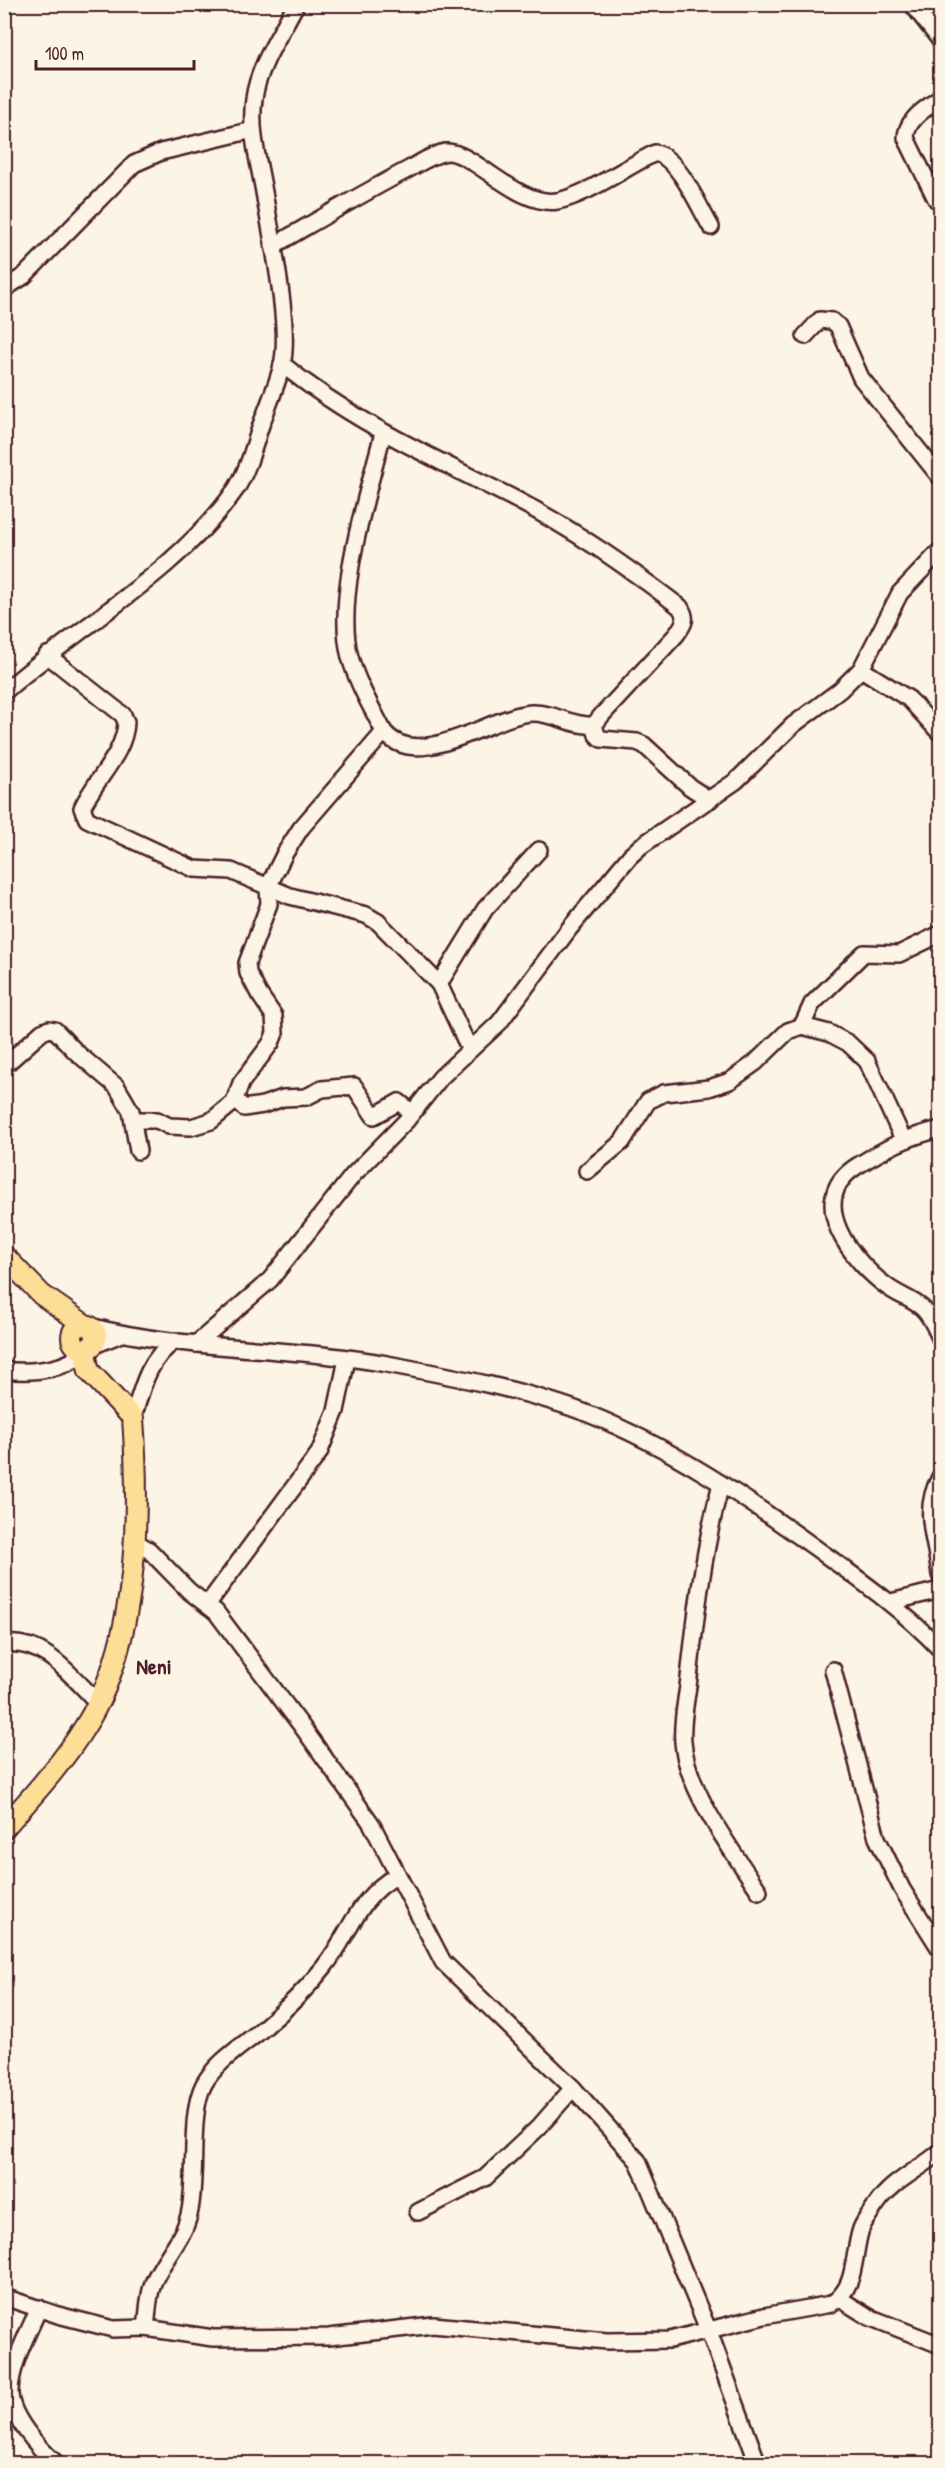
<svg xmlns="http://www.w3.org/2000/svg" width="945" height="2468" font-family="'Patrick Hand',sans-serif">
<rect width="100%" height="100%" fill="#fcf5e5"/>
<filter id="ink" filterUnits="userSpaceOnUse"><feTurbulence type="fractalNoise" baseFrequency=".0167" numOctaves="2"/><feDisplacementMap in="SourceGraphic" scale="12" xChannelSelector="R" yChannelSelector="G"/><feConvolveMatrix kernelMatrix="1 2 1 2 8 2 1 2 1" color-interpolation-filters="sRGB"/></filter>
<g filter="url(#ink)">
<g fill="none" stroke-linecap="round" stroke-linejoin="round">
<defs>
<g id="minor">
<polyline points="912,4 940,40"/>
<path d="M 936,199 L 906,138 C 906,119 927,108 940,98"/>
<path d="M 273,246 C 318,220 363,193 409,169 C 420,163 433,154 446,152 C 472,150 517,207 557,201 C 585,196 628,166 655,153 C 678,157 699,207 711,227"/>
<polyline points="4,289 24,276 134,164 161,152 253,130"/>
<polyline points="805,336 820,320 832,321 838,326 861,378 940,477"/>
<path d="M 282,364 C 351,421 432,457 511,497 C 572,528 626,566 680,607 C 688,619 684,624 676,635 L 602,715 L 594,725 L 597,735 L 601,739 L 637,742 L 644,745 L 690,787 L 710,800"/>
<path d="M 383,433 C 368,493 334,597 350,657 C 357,683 372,708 384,732 C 418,773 490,716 531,713 C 554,712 572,727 594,725"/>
<path d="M 47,655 L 123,715 L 126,722 C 125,754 95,779 82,808 L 87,819 L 194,869 L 231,871 L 290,896 L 366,915 L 378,922 L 439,984 L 469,1048"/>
<polyline points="861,669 909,699 940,733"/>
<path d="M 4,692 C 79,626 179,571 236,489 C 248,470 254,446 261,425 C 268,406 277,385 282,365 C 291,328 272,239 265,198 C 260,166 249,132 254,99 C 258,66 281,34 296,4"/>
<polyline points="439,984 485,909 539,850"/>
<polyline points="802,1026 812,1004 864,953 899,954 940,934"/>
<polyline points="4,1066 42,1032 49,1029 55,1030 76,1052 117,1087 131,1111 138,1151"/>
<polyline points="235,1099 244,1108 263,1105 283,1098 306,1097 322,1089 354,1086 374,1116 399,1102 412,1113"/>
<polyline points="134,1120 157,1120 169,1126 191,1127 211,1121 234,1102 241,1083 271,1043 275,1033 274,1016 259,994 248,973 247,963 269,904 268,887 285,853 301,828 384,732"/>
<path d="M 940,1129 C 907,1137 886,1148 857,1166 C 803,1200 852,1262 889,1288 C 899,1295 911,1299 921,1307 C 930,1314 935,1327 940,1338"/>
<polyline points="587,1171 622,1142 648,1101 664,1093 709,1088 730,1081 755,1063 788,1031 802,1026 829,1033 848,1043 867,1061 903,1139"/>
<path d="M 89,1326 C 186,1351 288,1346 387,1364 C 451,1376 531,1391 591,1415 C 672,1448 746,1498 817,1549 C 860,1580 903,1610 940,1649"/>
<polyline points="196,1344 270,1280 353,1175 406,1121 441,1077 499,1023 569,929 630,856 641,846 736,781 793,725 840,690 861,669 900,593 940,551"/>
<polyline points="92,1346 121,1334"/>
<path d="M 4,1370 C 26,1373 54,1371 74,1360 L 79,1348"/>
<path d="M 133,1418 C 142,1388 148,1359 175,1341"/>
<path d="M 940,1477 C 921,1512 936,1538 940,1575"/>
<path d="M 721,1484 C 704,1547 696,1613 689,1678 C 687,1698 681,1721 683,1742 C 686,1789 733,1852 759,1891"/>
<polyline points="134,1541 149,1550 189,1591 216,1612 303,1728 371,1823 443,1962 573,2088 638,2161 710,2334 758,2464"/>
<polyline points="891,1602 940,1590"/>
<polyline points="207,1605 319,1453 336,1411 347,1359"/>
<path d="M 4,1644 C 45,1639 72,1677 98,1703"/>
<polyline points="833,1670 877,1838 902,1889 940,1949"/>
<polyline points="418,2212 485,2178 539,2127 573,2088"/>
<path d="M 4,2297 L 58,2315 L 113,2329 L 146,2328 L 213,2338 L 329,2337 L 433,2325 L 607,2341 L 670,2340 L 764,2316 L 831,2304 C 858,2287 852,2256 861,2229 C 864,2221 871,2212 876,2205 C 892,2181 919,2170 940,2152"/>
<polyline points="840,2299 869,2317 940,2345"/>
<path d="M 39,2308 C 28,2333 11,2364 10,2391 C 9,2415 39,2449 57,2464"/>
<path d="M 146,2328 C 148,2314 148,2296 153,2283 C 163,2259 183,2240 189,2215 C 198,2180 188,2113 204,2084 C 216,2062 241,2047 260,2031 C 283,2012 306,1990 324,1967 C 351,1933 356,1899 396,1876"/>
</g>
<g id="major">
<polyline points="4,1256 42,1295 85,1325"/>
<circle cx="84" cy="1337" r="12"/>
<path d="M 4,1828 C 32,1796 62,1764 84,1728 C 139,1644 140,1515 133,1418 L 89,1371 L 84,1349"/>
</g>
</defs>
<!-- minor casing -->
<use href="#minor" stroke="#4a1f2b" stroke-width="20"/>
<!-- major casing -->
<use href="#major" stroke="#4a1f2b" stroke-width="24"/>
<!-- minor -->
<use href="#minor" stroke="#fcf5e5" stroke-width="15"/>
<!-- major -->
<use href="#major" stroke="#fcde96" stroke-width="20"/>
</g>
</g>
<g text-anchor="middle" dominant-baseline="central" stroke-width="4.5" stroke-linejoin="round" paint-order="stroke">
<!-- district labels -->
<g font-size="22" font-weight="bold" fill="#4a1f2b" stroke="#fcf5e5">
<text x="154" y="1666">Neni</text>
</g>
</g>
<!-- margin -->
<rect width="945" height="2468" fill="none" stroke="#fcf5e5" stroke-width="24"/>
<rect x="12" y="12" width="921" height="2444" fill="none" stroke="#4a1f2b" stroke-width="2" filter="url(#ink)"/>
<!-- scale -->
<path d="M36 60v9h158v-9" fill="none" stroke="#4a1f2b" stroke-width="3"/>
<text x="45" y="60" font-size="18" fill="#4a1f2b" stroke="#fcf5e5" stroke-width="4.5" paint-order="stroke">100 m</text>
</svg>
